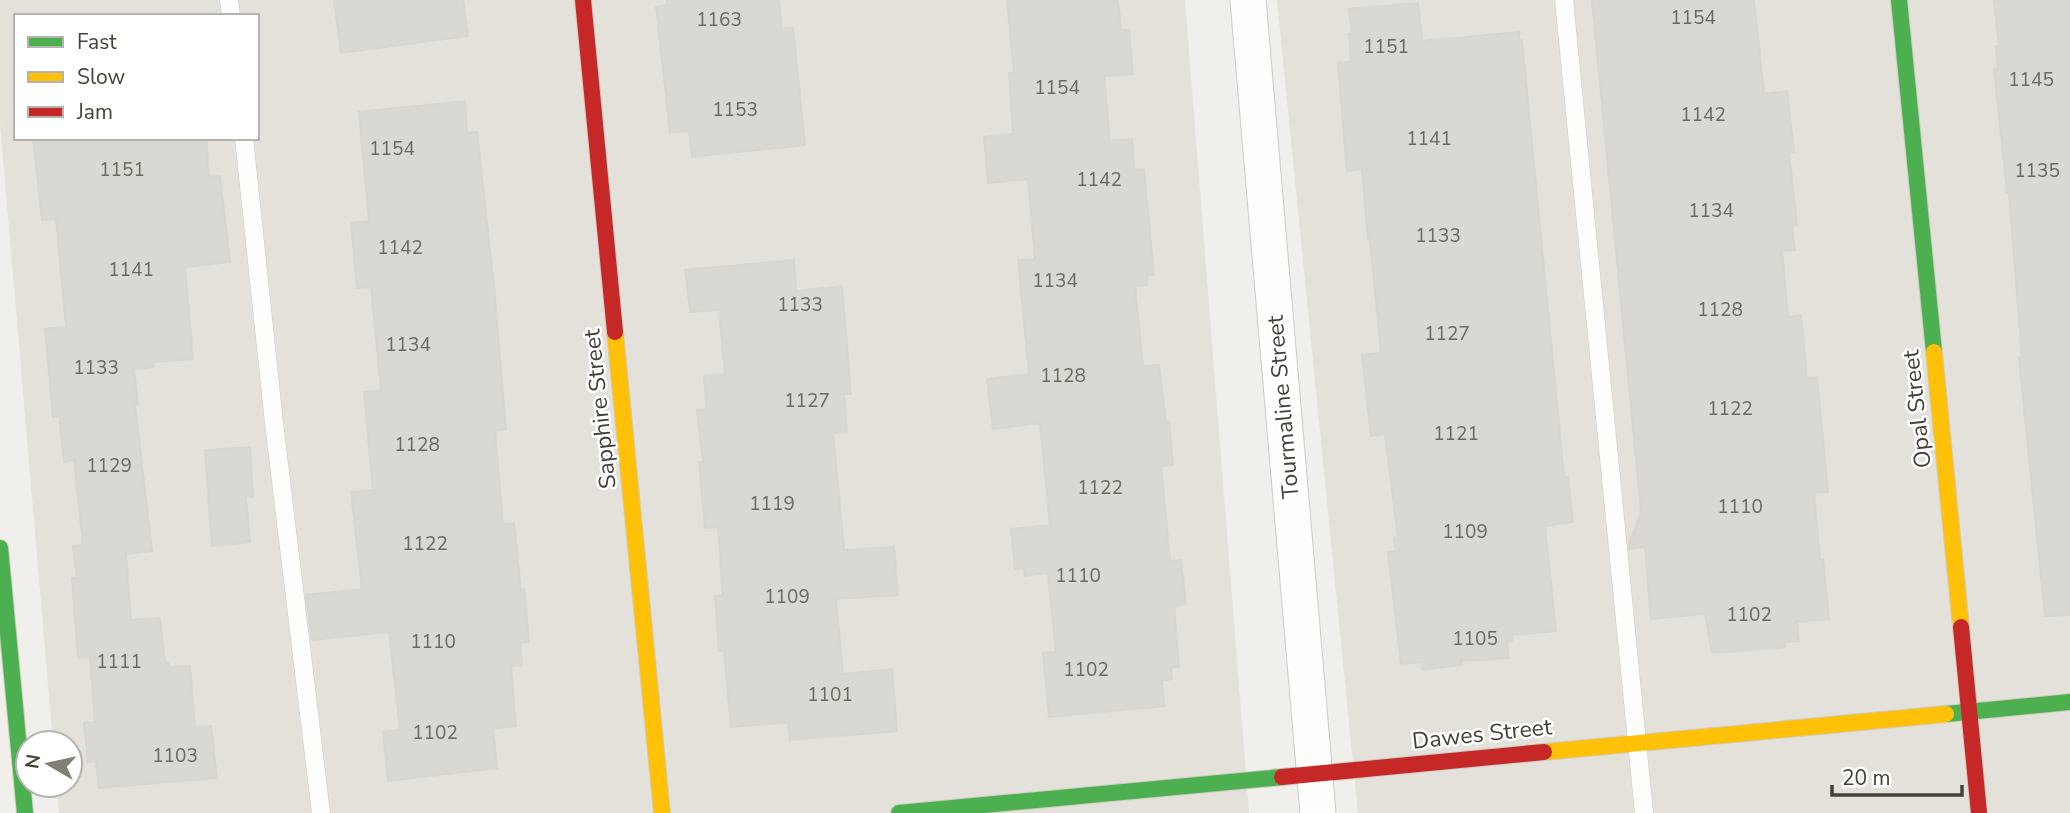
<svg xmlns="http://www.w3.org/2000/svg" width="2070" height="813" font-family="'Nunito Sans',sans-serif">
<rect width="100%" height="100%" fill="#f0efeb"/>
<!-- residential -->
<g fill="#e3e1d9" fill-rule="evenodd">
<path d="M 0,0 L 1185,0 L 1249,813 L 59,813 L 56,785 L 70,785 L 70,743 L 53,743 L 0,123 ZM 16,16 L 257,16 L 257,138 L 16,138 Z"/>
<polygon points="1277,0 2070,0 2070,813 1358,813"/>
</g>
<!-- building -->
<g fill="#d9d8d3" stroke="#d8d6d1" stroke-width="2">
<polygon points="334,0 463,0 468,36 341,53"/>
<polygon points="667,0 779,0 782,29 793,28 805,145 692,157 689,131 670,132 656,7 667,5"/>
<polygon points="1007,0 1118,0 1121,30 1129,30 1133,74 1104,76 1110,141 1132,139 1134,170 1144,169 1154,275 1147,275 1147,285 1135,286 1143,366 1159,365 1166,422 1169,422 1173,465 1161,466 1170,561 1181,560 1186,604 1174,606 1179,667 1171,668 1172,679 1162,681 1164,706 1049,717 1043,653 1056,652 1048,573 1025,576 1024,568 1015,569 1011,529 1050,525 1040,423 993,429 987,379 1029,374 1018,260 1035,259 1028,179 988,183 984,137 1013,134 1009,73 1014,73"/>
<polygon points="1592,0 1754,0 1764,94 1787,91 1794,152 1789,152 1797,225 1792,226 1795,250 1782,251 1788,317 1801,315 1807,378 1817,377 1828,492 1814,493 1820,559 1823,559 1829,619 1797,622 1799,641 1785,642 1785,647 1712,653 1705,614 1651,619 1645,547 1629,549 1629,543 1641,512"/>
<polygon points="1994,0 2070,0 2070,615 2045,616 2019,358 2022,357 2009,192 2007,192 1994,69 1998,69 1996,46 1999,46"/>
<polygon points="1418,3 1422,41 1519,32 1519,41 1522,40 1564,477 1568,477 1573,522 1545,526 1556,631 1512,635 1512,641 1507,642 1509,658 1461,661 1462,665 1423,670 1422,662 1401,664 1388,552 1396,551 1394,538 1398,537 1385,434 1371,436 1362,355 1381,353 1370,240 1368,240 1362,169 1347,171 1338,63 1351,61 1349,34 1352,34 1349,9"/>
<polygon points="465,101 467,133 477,132 494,287 506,429 495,431 503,524 514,523 521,590 524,589 529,642 520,643 522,665 511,666 516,726 493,728 497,768 388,781 383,732 400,730 389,632 312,640 306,595 362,589 351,492 373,490 364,392 381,390 371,287 357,288 351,223 369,221 359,112"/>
<polygon points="33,138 206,138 209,177 220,176 230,262 185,267 193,359 153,362 154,367 134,369 138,404 135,404 152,551 126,554 131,620 160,618 165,663 169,663 169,667 190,666 195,727 211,726 217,778 99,788 96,761 88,762 84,723 95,722 90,657 78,658 72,578 77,578 73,546 83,545 74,460 64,462 59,416 53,417 45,329 66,327 56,219 42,220"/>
<polygon points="794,260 796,291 842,286 851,394 844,394 847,432 833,433 844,550 894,547 898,595 836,599 843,674 892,669 897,731 790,740 788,722 731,727 724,650 719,651 715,596 723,595 718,527 705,528 699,462 703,462 697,410 707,409 704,376 725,374 719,310 690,312 685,270"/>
<polygon points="250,447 253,497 246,497 250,542 212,546 205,450"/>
</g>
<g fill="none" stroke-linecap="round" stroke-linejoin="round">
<defs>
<g id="lane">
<polyline points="229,0 231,16"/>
<polyline points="1564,0 1644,813"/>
<polyline points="244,138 274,423 321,813"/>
</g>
<polyline id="street" points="1248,0 1318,813"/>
<g id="fast">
<polyline points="1899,0 1934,352"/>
<polyline points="0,548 25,813"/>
<polyline points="1946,714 2070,702"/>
<polyline points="899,813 1282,777"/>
</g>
<g id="slow">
<polyline points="615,332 662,813"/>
<polyline points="1934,352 1961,627"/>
<polyline points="1544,752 1946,714"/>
</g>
<g id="jam">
<polyline points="583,0 615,332"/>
<polyline points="1961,627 1979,813"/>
<polyline points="1282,777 1544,752"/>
</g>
</defs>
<!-- lane casing -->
<use href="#lane" stroke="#cccbc7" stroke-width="19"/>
<!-- street casing -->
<use href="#street" stroke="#cccbc7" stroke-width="37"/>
<!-- fast casing -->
<use href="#fast" stroke="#ceccc2" stroke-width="18"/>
<!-- slow casing -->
<use href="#slow" stroke="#ceccc2" stroke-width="18"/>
<!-- jam casing -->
<use href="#jam" stroke="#ceccc2" stroke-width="18"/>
<!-- lane -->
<use href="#lane" stroke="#fdfdfc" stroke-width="18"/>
<!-- street -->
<use href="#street" stroke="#fdfdfc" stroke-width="35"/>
<!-- fast -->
<use href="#fast" stroke="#4caf50" stroke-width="16"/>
<!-- slow -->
<use href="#slow" stroke="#ffc107" stroke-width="16"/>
<!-- jam -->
<use href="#jam" stroke="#c62828" stroke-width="16"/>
</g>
<g text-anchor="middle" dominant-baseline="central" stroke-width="5" stroke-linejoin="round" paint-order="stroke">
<!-- number labels -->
<g font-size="19" fill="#6b685f">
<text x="1693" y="18">1154</text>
<text x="719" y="20">1163</text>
<text x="1386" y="47">1151</text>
<text x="2031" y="80">1145</text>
<text x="1057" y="88">1154</text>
<text x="735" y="110">1153</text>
<text x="1703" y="115">1142</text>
<text x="1429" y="139">1141</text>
<text x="392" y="149">1154</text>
<text x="122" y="170">1151</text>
<text x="2037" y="171">1135</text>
<text x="1099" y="180">1142</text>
<text x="1711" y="211">1134</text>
<text x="1438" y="236">1133</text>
<text x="400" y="248">1142</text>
<text x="131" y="270">1141</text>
<text x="1055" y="281">1134</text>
<text x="800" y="305">1133</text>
<text x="1720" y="310">1128</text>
<text x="1447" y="334">1127</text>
<text x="408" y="345">1134</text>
<text x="96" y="368">1133</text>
<text x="1063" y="376">1128</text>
<text x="807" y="401">1127</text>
<text x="1730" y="409">1122</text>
<text x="1456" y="434">1121</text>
<text x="417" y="445">1128</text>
<text x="109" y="466">1129</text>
<text x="1100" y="488">1122</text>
<text x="772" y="504">1119</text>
<text x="1740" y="507">1110</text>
<text x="1465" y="532">1109</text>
<text x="425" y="544">1122</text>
<text x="1078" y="576">1110</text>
<text x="787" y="597">1109</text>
<text x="1749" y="615">1102</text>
<text x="1475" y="639">1105</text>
<text x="433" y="642">1110</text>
<text x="119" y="662">1111</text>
<text x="1086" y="670">1102</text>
<text x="830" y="695">1101</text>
<text x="435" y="733">1102</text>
<text x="175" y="756">1103</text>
</g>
<!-- street labels -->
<g font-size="23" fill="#454137" stroke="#fff">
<text transform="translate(1283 407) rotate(-95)">Tourmaline Street</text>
<text transform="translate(600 409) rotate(-96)">Sapphire Street</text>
<text transform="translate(1917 409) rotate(-96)">Opal Street</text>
<text transform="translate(1482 734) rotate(-6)">Dawes Street</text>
</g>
</g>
<!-- legend -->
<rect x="14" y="14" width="245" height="126" fill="#ffffff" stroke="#b5b3af" stroke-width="2"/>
<rect x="28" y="37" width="35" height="10" fill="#4caf50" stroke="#b5b3af" stroke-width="2"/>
<text x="77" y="49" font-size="21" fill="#454137">Fast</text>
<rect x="28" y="72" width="35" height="10" fill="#ffc107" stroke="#b5b3af" stroke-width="2"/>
<text x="77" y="84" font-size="21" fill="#454137">Slow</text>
<rect x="28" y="107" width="35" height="10" fill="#c62828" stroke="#b5b3af" stroke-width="2"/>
<text x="77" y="119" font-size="21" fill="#454137">Jam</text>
<!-- north arrow -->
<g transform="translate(49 764) rotate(279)"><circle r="33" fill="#ffffff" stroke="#b5b3af" stroke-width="2"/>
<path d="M0-5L12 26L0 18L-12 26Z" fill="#817e76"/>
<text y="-10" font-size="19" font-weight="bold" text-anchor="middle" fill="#454137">N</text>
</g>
<!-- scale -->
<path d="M1832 785v10h130v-10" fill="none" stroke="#454137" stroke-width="3.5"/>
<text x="1842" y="785" font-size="21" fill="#454137" stroke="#ffffff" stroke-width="5" paint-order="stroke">20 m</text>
</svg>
